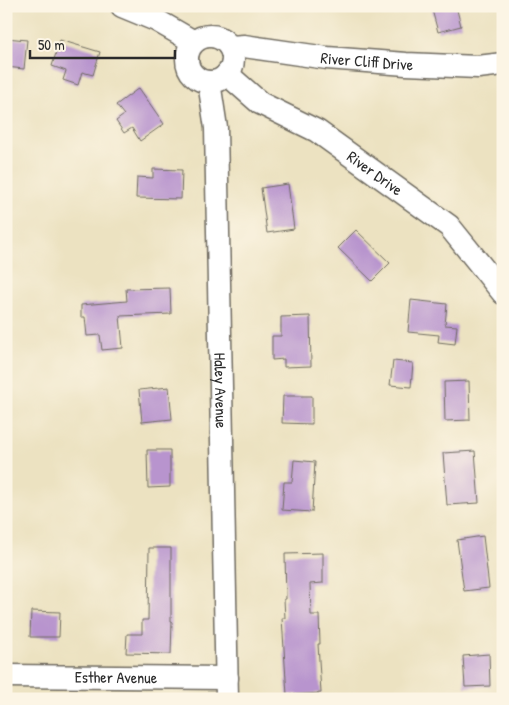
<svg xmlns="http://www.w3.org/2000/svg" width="509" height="705" font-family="'Patrick Hand',sans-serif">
<rect width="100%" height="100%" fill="#fcf5e5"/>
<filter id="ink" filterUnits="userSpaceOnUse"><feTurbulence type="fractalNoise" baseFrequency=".02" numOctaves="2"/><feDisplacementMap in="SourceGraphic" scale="10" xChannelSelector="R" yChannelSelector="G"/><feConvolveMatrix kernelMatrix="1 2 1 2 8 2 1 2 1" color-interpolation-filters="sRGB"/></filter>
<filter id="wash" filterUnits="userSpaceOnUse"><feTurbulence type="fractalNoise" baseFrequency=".0096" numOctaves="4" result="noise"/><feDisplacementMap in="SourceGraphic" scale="20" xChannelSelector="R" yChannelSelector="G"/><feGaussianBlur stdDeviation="1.12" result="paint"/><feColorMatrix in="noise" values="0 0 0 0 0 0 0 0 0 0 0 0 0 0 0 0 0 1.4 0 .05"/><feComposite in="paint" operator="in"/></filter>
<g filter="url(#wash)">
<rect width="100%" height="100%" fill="#ece2c1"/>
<g id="blocks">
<!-- building -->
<g fill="#b894ce">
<polygon points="431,6 456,6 461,26 438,32"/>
<polygon points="6,38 27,40 24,69 6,67"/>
<polygon points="60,40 100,52 93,75 82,72 78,85 63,80 66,71 52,66"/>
<polygon points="139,88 164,124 140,141 132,128 124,133 116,121 124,115 116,105"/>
<polygon points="153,169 182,170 181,199 136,198 137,177 153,178"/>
<polygon points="288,184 294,229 267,233 261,188"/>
<polygon points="356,230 390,263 372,281 338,248"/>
<polygon points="170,288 171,314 120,316 123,348 102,350 100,335 87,336 85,317 81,317 81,305 127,301 126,289"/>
<polygon points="411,300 447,304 445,325 457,326 455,344 438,342 439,335 408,332"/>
<polygon points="310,316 311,366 284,367 284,359 272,360 272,336 281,336 281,317"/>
<polygon points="393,361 413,363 411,387 390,385"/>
<polygon points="469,381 470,420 445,421 444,382"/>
<polygon points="169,387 172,419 142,422 139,390"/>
<polygon points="283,396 312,396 312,424 282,423"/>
<polygon points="147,450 170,450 170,487 148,488"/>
<polygon points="475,451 479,503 447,505 443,453"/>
<polygon points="294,460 315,462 312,512 282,510 284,482 292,482"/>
<polygon points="483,536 489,588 464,591 457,540"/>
<polygon points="149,548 171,548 171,621 172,621 171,654 126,653 127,634 142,634 142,620 148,620"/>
<polygon points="323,553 323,583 310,584 311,615 319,615 320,644 318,644 321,693 287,695 282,618 285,618 284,599 286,599 285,554"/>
<polygon points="31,611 60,612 59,637 30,637"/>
<polygon points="489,654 490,686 465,687 463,656"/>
</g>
</g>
</g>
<g filter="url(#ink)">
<use href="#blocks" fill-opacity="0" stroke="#6f6b60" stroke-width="1"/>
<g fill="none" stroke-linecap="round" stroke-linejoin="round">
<defs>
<g id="minor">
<polyline points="122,6 156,20 194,42"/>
<circle cx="210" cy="59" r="23"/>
<path id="s1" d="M 230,47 L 244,46 L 327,58 L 406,64 L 478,67 L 503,64"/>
<path id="s2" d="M 227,74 L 260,103 L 317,131 L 449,226 L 503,293"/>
<path id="s3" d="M 209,82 L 216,128 L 227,699"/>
<path id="s4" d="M 6,676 L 227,678"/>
</g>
</defs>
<!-- minor casing -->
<use href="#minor" stroke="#6f6b60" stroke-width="25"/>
<!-- minor -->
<use href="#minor" stroke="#fff" stroke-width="22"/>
</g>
</g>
<g text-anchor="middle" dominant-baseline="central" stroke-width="4" stroke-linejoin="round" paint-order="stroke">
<!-- street labels -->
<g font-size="16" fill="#2b2b2b" stroke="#fcf5e5">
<text stroke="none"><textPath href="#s1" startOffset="138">River Cliff Drive</textPath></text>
<text stroke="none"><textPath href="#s2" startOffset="179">River Drive</textPath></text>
<text stroke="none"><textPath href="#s3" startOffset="309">Haley Avenue</textPath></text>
<text stroke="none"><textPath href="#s4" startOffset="110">Esther Avenue</textPath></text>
</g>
</g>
<!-- margin -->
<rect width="509" height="705" fill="none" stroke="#fcf5e5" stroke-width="25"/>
<!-- scale -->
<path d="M30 50v8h145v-8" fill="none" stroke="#2b2b2b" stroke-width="2.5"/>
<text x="38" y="50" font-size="15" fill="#2b2b2b" stroke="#fcf5e5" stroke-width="4" paint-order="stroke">50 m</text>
</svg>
